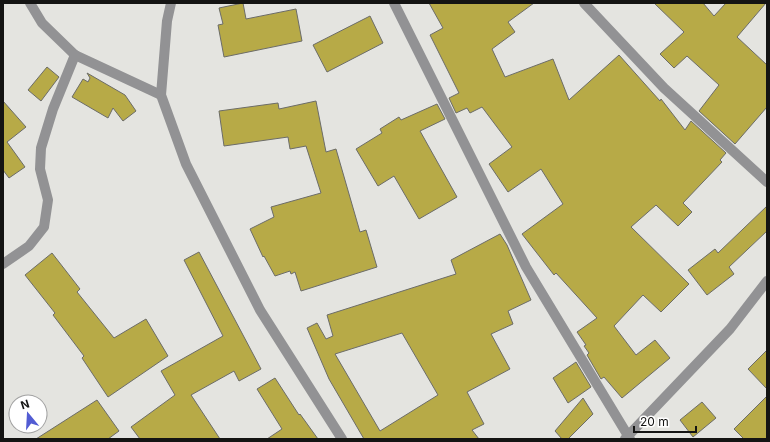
<svg xmlns="http://www.w3.org/2000/svg" width="770" height="442" font-family="Inter,sans-serif">
<rect width="100%" height="100%" fill="#e4e4e0"/>
<!-- building -->
<g fill="#b7aa47" stroke="#6c6c68" fill-rule="evenodd">
<polygon points="243,3 246,19 296,9 302,41 224,57 218,25 223,24 219,8"/>
<polygon points="429,3 534,3 508,22 515,32 492,49 505,77 553,59 569,100 619,55 660,101 661,99 685,130 691,121 726,153 720,160 722,162 683,203 692,212 678,226 656,205 631,227 689,284 661,312 643,295 614,326 636,355 655,340 670,358 622,398 604,377 601,379 587,355 589,353 584,346 586,345 577,332 597,318 556,273 554,275 522,234 563,204 541,169 508,192 489,164 512,147 482,107 470,113 467,108 456,113 449,98 459,93 430,35 443,28"/>
<polygon points="654,3 703,3 714,16 726,3 766,3 737,37 767,65 767,107 735,144 699,111 719,85 687,56 674,68 660,54 684,32"/>
<polygon points="370,16 383,43 327,72 313,45"/>
<polygon points="47,67 59,77 41,101 28,90"/>
<polygon points="87,73 125,95 136,111 123,121 113,108 108,118 72,97 83,79 88,82 90,78"/>
<polygon points="3,101 26,127 7,142 25,167 9,178 3,170"/>
<polygon points="316,101 326,152 336,149 360,232 366,230 377,267 301,291 295,272 291,274 290,271 275,276 264,256 263,257 250,229 274,217 271,207 321,193 306,146 290,149 288,137 224,146 219,111 278,103 279,109"/>
<polygon points="437,104 445,119 420,131 457,197 419,219 394,176 378,186 356,149 382,133 380,129 399,117 401,120"/>
<polygon points="767,206 767,231 729,267 734,274 707,295 688,270 715,249 718,253"/>
<path d="M 500,234 L 507,245 L 531,300 L 508,311 L 513,324 L 491,334 L 510,369 L 467,392 L 484,424 L 472,430 L 479,439 L 364,439 L 329,379 L 307,328 L 317,323 L 326,339 L 333,336 L 327,315 L 456,274 L 451,260 ZM 402,333 L 438,395 L 380,431 L 335,354 Z"/>
<polygon points="199,252 261,369 239,381 234,371 191,395 220,439 140,439 131,427 175,395 161,371 223,336 184,260"/>
<polygon points="52,253 80,289 77,292 114,338 146,319 168,356 108,397 82,358 84,356 53,315 55,313 25,275"/>
<polygon points="767,350 767,389 748,369"/>
<polygon points="576,362 591,387 568,403 553,378"/>
<polygon points="275,378 299,415 300,414 318,439 267,439 282,429 257,389"/>
<polygon points="767,396 767,439 744,439 734,429"/>
<polygon points="583,398 593,414 568,439 562,439 555,431"/>
<polygon points="97,400 119,431 108,439 36,439"/>
<polygon points="702,402 716,418 693,437 680,420"/>
</g>
<g fill="none" stroke-linecap="round" stroke-linejoin="round">
<!-- minor -->
<g stroke="#929294" stroke-width="10">
<polyline points="30,3 42,23 75,55 161,95"/>
<polyline points="394,3 526,267 630,439"/>
<polyline points="584,3 664,88 767,182"/>
<polyline points="3,264 29,246 44,227 48,200 40,169 41,148 53,109 75,55"/>
</g>
<!-- tertiary -->
<g stroke="#929294" stroke-width="10">
<polyline points="171,3 167,21 161,95 186,164 260,310 342,439"/>
<polyline points="625,439 730,329 767,281"/>
</g>
</g>
<!-- border -->
<rect width="770" height="442" fill="none" stroke="#141413" stroke-width="8"/>
<!-- north arrow -->
<g transform="translate(28 414) rotate(342)"><circle r="19" fill="#ffffff" stroke="#a1a1a1"/>
<path d="M0-3L7 15L0 10L-7 15Z" fill="#525cd3"/>
<text y="-6" font-size="11" font-weight="bold" text-anchor="middle" fill="#141413">N</text>
</g>
<!-- scale -->
<path d="M634 426v6h62v-6" fill="none" stroke="#141413" stroke-width="2"/>
<text x="640" y="426" font-size="12" fill="#141413" stroke="#ffffff" stroke-width="3" paint-order="stroke">20 m</text>
</svg>
